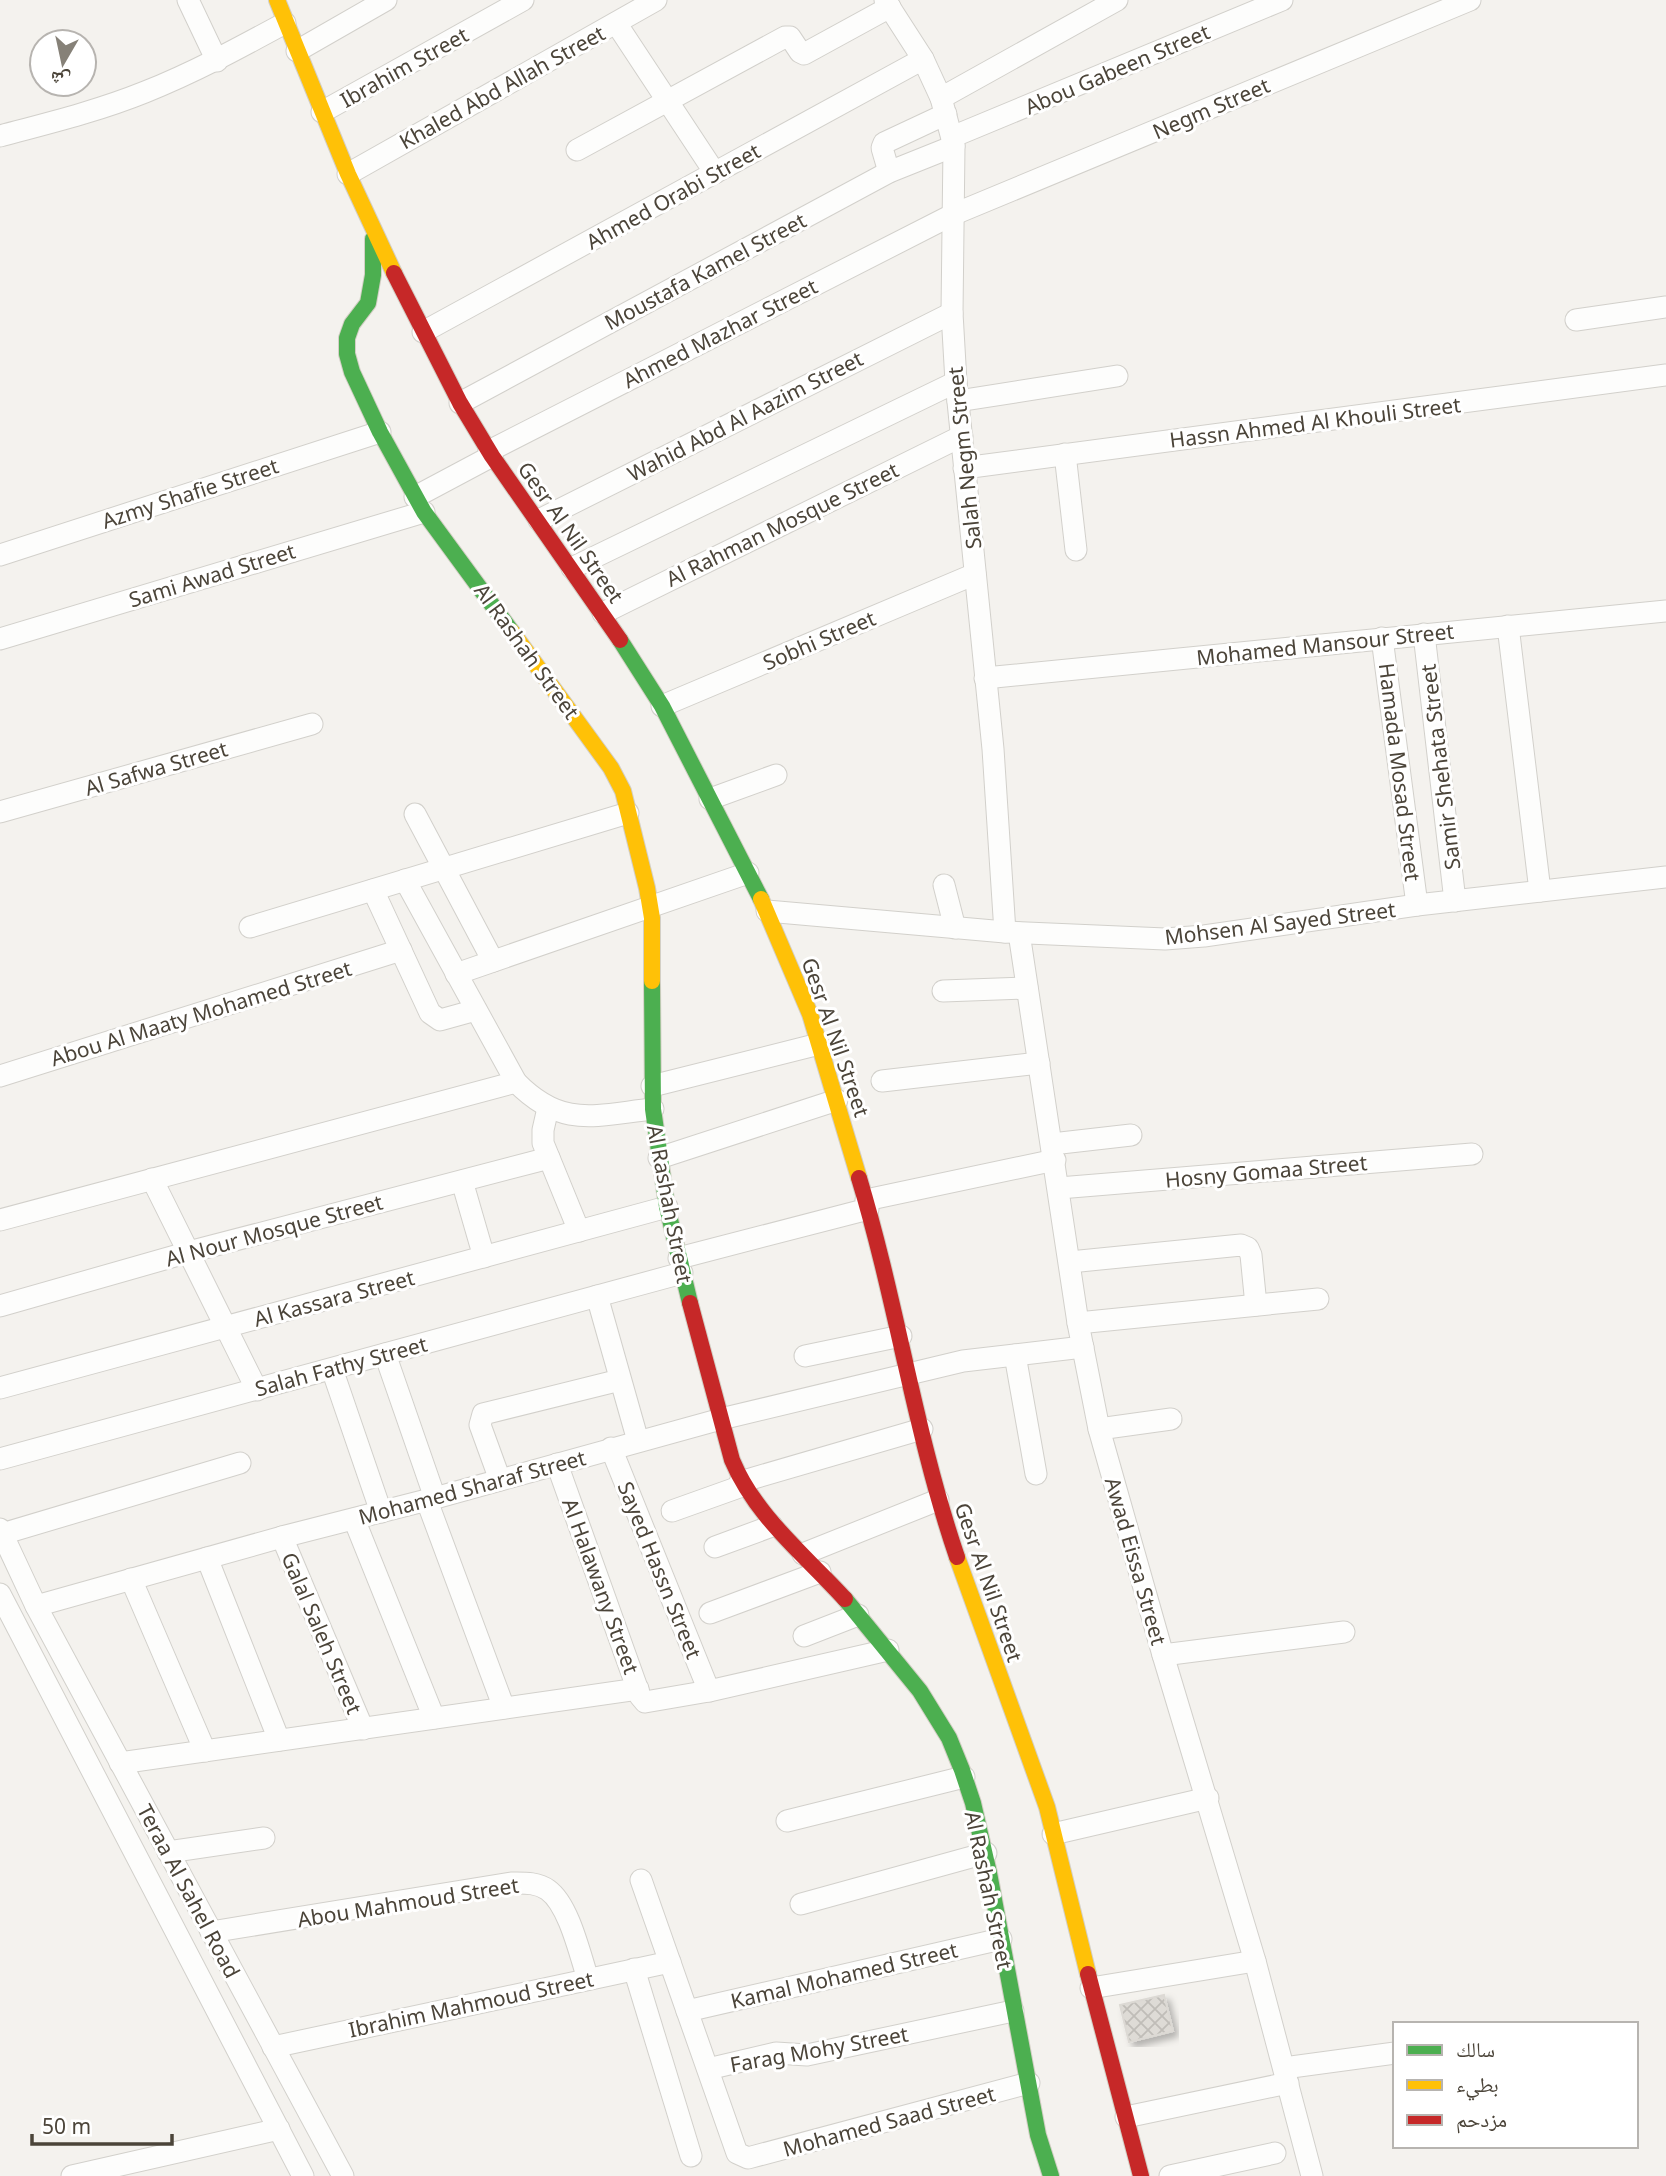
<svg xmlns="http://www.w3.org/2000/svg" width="1666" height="2176" font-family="'Noto Sans','Noto Naskh Arabic',sans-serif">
<defs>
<pattern id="building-cross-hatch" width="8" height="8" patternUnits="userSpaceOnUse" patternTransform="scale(1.75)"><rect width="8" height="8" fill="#dedbd6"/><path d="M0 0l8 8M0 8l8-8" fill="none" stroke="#c0bdb8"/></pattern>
<filter id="shadow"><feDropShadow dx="5" dy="5" stdDeviation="3.5" flood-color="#0004"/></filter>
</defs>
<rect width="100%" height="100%" fill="#f4f2ee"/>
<!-- building -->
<polygon fill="url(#building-cross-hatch)" stroke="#dcd9d4" stroke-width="2" filter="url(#shadow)" points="1164,1995 1173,2031 1129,2042 1120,2005"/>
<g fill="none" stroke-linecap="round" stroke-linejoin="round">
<defs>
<g id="street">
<polyline points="188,0 217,61"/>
<polyline points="885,0 923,59 941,98 954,146 952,313 956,382 993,749 1005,932"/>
<polyline points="616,23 715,173"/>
<polyline points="297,51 386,0"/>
<polyline points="941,98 1117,0"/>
<polyline points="322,112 523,0"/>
<path d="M 0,136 C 49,123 98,111 145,92 C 193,73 239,48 285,23"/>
<polyline points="952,137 1282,0"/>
<polyline points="577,150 785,37 790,37 800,52 804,54 890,7"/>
<polyline points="889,172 882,148 884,143 946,114"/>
<polyline points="348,174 656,0"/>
<polyline points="1576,320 1666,307"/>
<polyline points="423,332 923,59"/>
<polyline points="958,401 1117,376"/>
<polyline points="460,403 889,172 954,146"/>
<polyline points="489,451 952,215 1470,0"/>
<polyline points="1065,454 1076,550"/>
<polyline points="964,468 1666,375"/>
<polyline points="415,497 492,456"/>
<polyline points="539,520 952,313"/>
<polyline points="0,555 380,432"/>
<polyline points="572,568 956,382"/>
<polyline points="603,613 962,436"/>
<polyline points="1508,626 1540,891"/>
<polyline points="1424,634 1455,901"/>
<polyline points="1382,638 1417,905"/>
<polyline points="0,639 424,512"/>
<polyline points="985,678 1666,611"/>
<polyline points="662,706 975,574"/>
<polyline points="710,799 776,775"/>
<polyline points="0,812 312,724"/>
<polyline points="415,814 493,961"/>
<path d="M 405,880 L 516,1082 C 562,1129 595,1115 653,1109"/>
<polyline points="944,885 955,928"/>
<polyline points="373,890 430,1013 440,1020 476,1010"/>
<polyline points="767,911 1005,932 1165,939 1204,936 1417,905 1666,877"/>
<polyline points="250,927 628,813"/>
<polyline points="1019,933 1078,1323 1099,1429 1163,1655 1255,1961 1312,2176"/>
<polyline points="456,974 748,873"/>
<polyline points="943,991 1027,988"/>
<polyline points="0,1076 401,950"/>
<polyline points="882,1081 1039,1063"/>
<polyline points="652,1086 819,1044"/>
<polyline points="548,1108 543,1130 543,1143 579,1231"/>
<polyline points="1052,1144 1131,1135"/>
<polyline points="659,1158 837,1100"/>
<polyline points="152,1179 257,1390"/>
<polyline points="462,1181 484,1257"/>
<polyline points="1059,1188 1472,1154"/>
<polyline points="866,1200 1055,1160"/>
<polyline points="0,1220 516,1082"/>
<polyline points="679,1258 868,1209"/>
<polyline points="1070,1262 1241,1245 1248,1248 1251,1255 1256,1305"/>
<polyline points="597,1296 638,1441"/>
<polyline points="0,1306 189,1252 549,1158"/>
<polyline points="1078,1323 1318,1299"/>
<polyline points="385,1354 435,1498"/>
<polyline points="1015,1355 1036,1474"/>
<polyline points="805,1356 901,1336"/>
<polyline points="332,1369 381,1512"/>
<polyline points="0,1388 667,1207"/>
<polyline points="1099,1429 1171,1419"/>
<polyline points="611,1448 709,1691"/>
<polyline points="0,1459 682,1273"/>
<polyline points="557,1464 640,1696 645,1702 709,1691 888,1650"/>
<polyline points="500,1480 480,1425 483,1414 620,1380"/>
<polyline points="740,1482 922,1429"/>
<polyline points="427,1501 504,1708"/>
<polyline points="672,1511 742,1486"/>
<polyline points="354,1519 434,1718"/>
<polyline points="0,1529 36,1606 343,2176"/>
<polyline points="2,1534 240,1463"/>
<polyline points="282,1537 363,1729"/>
<polyline points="715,1547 772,1526"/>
<polyline points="803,1554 938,1500"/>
<polyline points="207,1558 279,1740"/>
<polyline points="131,1579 205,1751"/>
<polyline points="0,1594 303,2176"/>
<polyline points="36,1606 282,1537 435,1498 721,1419 963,1361 1083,1347"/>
<polyline points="710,1613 820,1572"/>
<polyline points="804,1636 858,1615"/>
<polyline points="1163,1655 1344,1632"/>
<polyline points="120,1763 638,1689"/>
<polyline points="787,1821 964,1777"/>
<polyline points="1053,1834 1208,1798"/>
<polyline points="168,1852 264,1838"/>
<polyline points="641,1880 737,2153 748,2158 1029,2083"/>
<polyline points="801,1904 986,1853"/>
<path d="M 211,1932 L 511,1883 C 523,1883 537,1882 548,1890 C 569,1905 580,1955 588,1979"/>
<polyline points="634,1969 691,2156"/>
<polyline points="1091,1988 1255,1961"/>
<polyline points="687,2011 1001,1939"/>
<polyline points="273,2047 670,1962"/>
<polyline points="1284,2068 1395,2053"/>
<polyline points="708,2069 776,2053 807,2055 1013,2011"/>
<polyline points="1126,2117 1288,2083"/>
<polyline points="72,2176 279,2129"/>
<polyline points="1170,2176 1275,2153"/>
</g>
<g id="fast">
<polyline points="373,239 373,275 368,303 352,324 347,338 347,354 352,372 380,432 424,512 512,632"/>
<polyline points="620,640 662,706 761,899"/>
<polyline points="652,981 653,1109 667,1207 690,1303"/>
<polyline points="845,1599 920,1691 949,1738 962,1770 973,1803 989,1873 1038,2135 1051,2176"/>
</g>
<g id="slow">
<polyline points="277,0 348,174 394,273"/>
<polyline points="512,632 611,768 623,791 647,888 652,918 652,981"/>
<polyline points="761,899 810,1014 859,1178"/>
<polyline points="957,1557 1047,1807 1088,1974"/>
</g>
<g id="jam">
<polyline points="394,273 460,403 492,456 620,640"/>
<path d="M 859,1178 C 897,1303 915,1434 957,1557"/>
<path d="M 690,1303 L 732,1460 C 756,1517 804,1554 845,1599"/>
<polyline points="1088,1974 1141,2176"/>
</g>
</defs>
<!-- street casing -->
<use href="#street" stroke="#d2d0cb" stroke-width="23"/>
<!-- fast casing -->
<use href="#fast" stroke="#d3cfc5" stroke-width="18"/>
<!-- slow casing -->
<use href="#slow" stroke="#d3cfc5" stroke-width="18"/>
<!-- jam casing -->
<use href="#jam" stroke="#d3cfc5" stroke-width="18"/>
<!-- street -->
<use href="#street" stroke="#fdfdfc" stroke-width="21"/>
<!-- fast -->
<use href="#fast" stroke="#4caf50" stroke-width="16"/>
<!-- slow -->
<use href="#slow" stroke="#ffc107" stroke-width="16"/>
<!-- jam -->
<use href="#jam" stroke="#c62828" stroke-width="16"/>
</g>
<g text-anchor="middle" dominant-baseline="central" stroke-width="6" stroke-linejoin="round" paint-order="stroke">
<!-- street labels -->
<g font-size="21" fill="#4b4439" stroke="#fff">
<text transform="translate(404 67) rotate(-29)">Ibrahim Street</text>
<text transform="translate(1117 69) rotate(-23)">Abou Gabeen Street</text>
<text transform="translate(502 87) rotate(-29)">Khaled Abd Allah Street</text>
<text transform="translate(1211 108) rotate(-23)">Negm Street</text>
<text transform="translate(673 196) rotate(-29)">Ahmed Orabi Street</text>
<text transform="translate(705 271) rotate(-28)">Moustafa Kamel Street</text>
<text transform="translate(720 333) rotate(-27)">Ahmed Mazhar Street</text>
<text transform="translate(745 416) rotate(-27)">Wahid Abd Al Aazim Street</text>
<text transform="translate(1315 422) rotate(-7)">Hassn Ahmed Al Khouli Street</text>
<text transform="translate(964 458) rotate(-96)">Salah Negm Street</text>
<text transform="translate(190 493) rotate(-18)">Azmy Shafie Street</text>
<text transform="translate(782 524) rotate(-26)">Al Rahman Mosque Street</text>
<text transform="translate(571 532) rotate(55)">Gesr Al Nil Street</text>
<text transform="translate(212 575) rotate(-17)">Sami Awad Street</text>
<text transform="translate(819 640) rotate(-23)">Sobhi Street</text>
<text transform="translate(1325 644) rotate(-6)">Mohamed Mansour Street</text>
<text transform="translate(527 651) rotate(54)">Al Rashah Street</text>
<text transform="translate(1440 767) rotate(-97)">Samir Shehata Street</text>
<text transform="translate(156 768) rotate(-16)">Al Safwa Street</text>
<text transform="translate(1400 772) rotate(83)">Hamada Mosad Street</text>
<text transform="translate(1280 923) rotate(-7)">Mohsen Al Sayed Street</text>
<text transform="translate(201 1013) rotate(-17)">Abou Al Maaty Mohamed Street</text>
<text transform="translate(836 1037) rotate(71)">Gesr Al Nil Street</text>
<text transform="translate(1266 1171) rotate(-5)">Hosny Gomaa Street</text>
<text transform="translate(670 1204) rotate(79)">Al Rashah Street</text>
<text transform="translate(274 1230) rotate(-15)">Al Nour Mosque Street</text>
<text transform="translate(334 1298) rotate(-15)">Al Kassara Street</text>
<text transform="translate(341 1366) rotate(-15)">Salah Fathy Street</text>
<text transform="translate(472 1487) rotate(-15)">Mohamed Sharaf Street</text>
<text transform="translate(1136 1561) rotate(74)">Awad Eissa Street</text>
<text transform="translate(660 1570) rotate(68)">Sayed Hassn Street</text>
<text transform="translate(989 1582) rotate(71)">Gesr Al Nil Street</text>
<text transform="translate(601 1586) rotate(70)">Al Halawany Street</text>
<text transform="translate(322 1633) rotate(67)">Galal Saleh Street</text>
<text transform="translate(989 1890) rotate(78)">Al Rashah Street</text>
<text transform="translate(189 1891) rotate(62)">Teraa Al Sahel Road</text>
<text transform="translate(408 1902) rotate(-9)">Abou Mahmoud Street</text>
<text transform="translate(844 1975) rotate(-13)">Kamal Mohamed Street</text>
<text transform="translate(471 2004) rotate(-12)">Ibrahim Mahmoud Street</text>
<text transform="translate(819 2049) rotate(-10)">Farag Mohy Street</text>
<text transform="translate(889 2121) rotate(-15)">Mohamed Saad Street</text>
</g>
</g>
<!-- legend -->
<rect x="1393" y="2022" width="245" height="126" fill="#ffffff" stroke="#b7b4b0" stroke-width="2"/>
<rect x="1407" y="2045" width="35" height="10" fill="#4caf50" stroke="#b7b4b0" stroke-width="2"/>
<text x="1456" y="2057" font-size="21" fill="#4b4439">سالك</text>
<rect x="1407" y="2080" width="35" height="10" fill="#ffc107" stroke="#b7b4b0" stroke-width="2"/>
<text x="1456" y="2092" font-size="21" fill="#4b4439">بطيء</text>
<rect x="1407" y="2115" width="35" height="10" fill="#c62828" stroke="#b7b4b0" stroke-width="2"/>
<text x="1456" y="2127" font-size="21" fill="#4b4439">مزدحم</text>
<!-- north arrow -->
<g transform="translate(63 63) rotate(189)"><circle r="33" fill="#ffffff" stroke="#b7b4b0" stroke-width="2"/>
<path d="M0-5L12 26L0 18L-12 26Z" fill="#868178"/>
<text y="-10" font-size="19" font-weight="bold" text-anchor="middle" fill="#4b4439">ش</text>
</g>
<!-- scale -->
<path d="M32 2134v10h140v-10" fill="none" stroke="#4b4439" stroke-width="3.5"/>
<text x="42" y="2134" font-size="21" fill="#4b4439" stroke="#ffffff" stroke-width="5" paint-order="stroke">50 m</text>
</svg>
